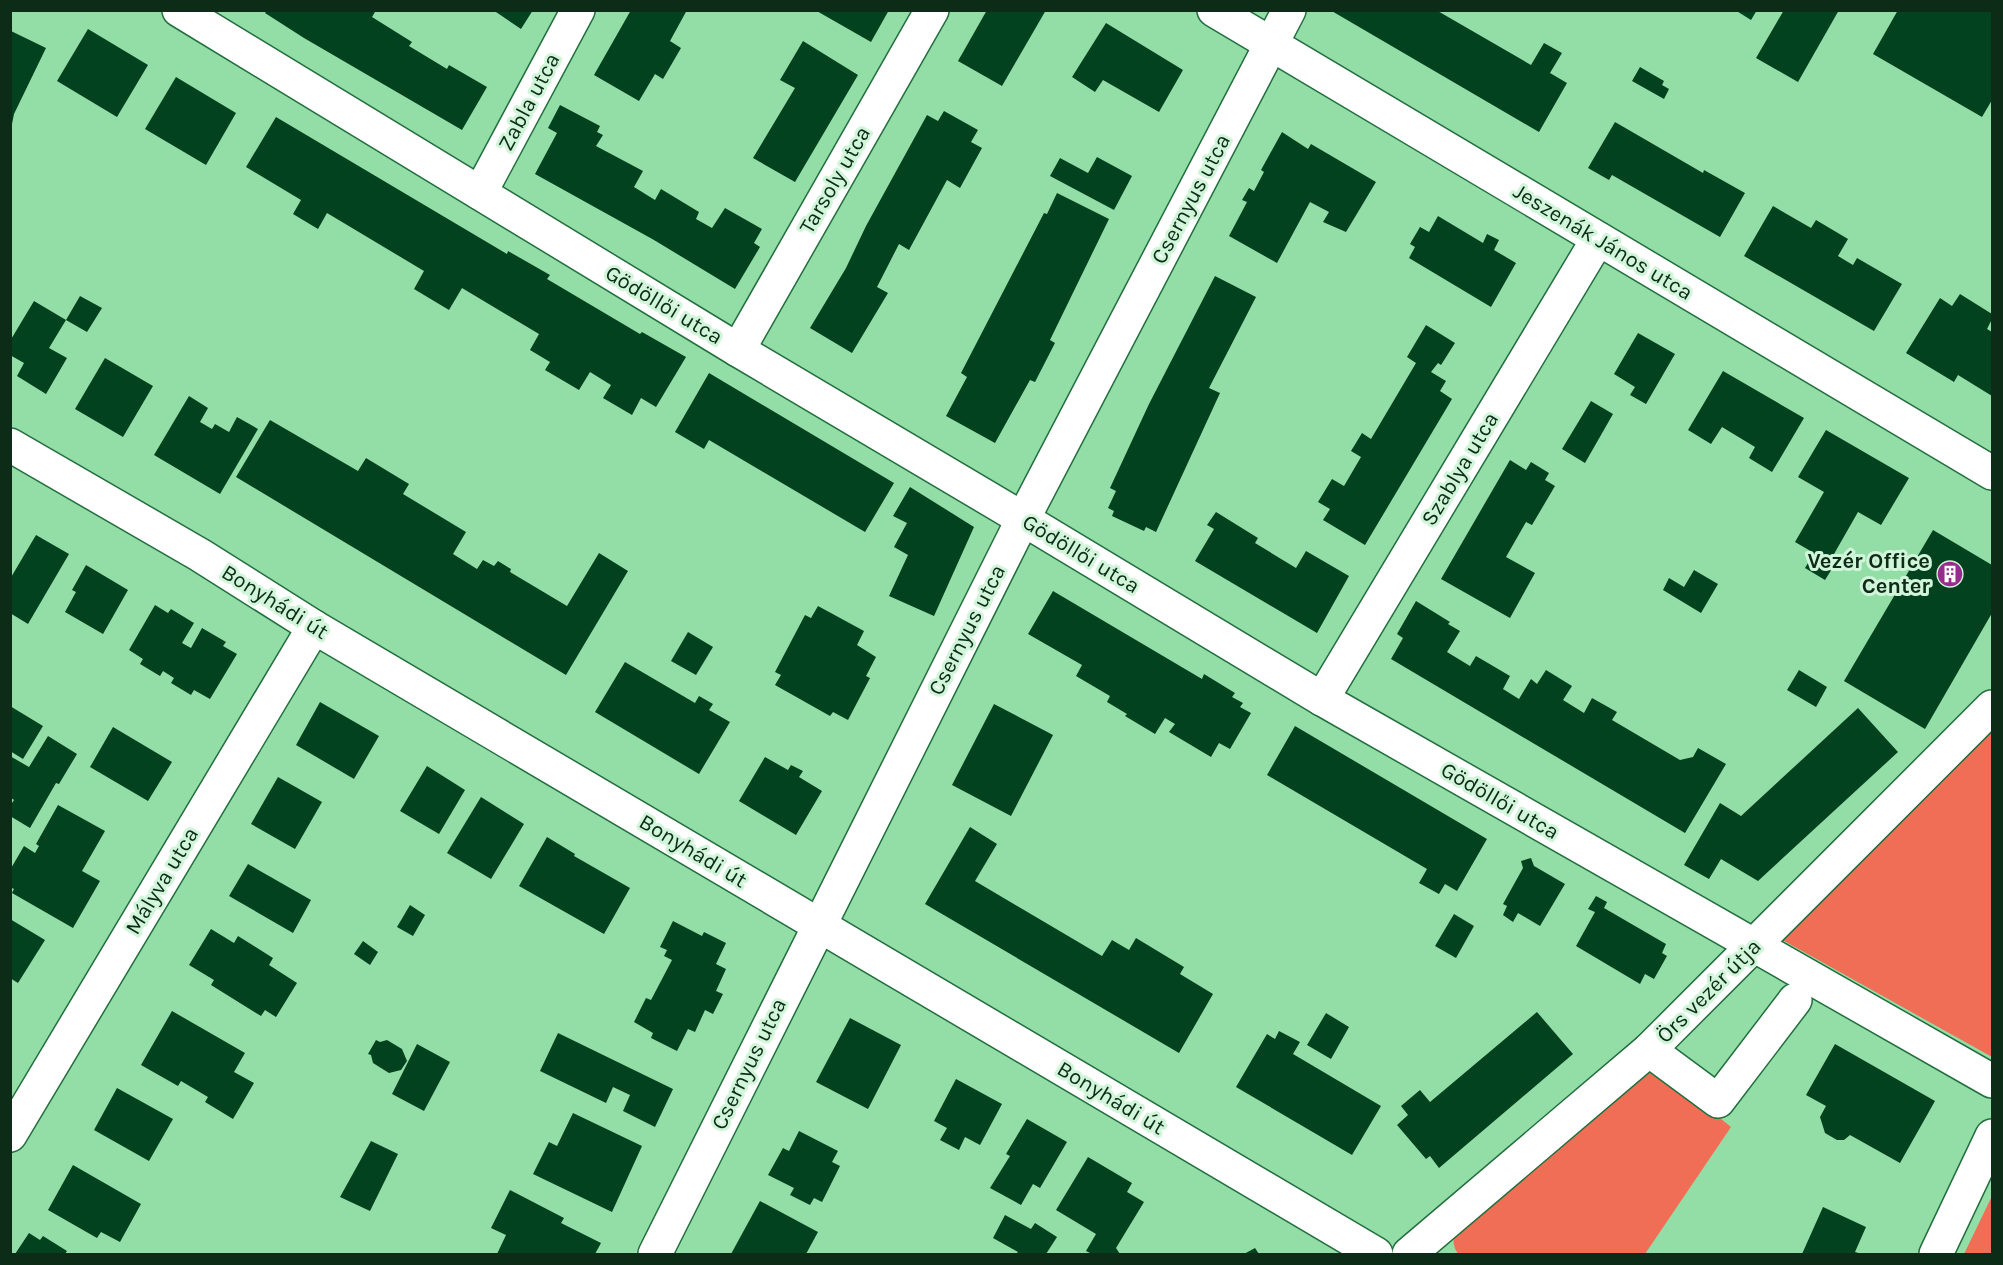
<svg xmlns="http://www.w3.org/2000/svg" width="2003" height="1265" font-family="Karla,sans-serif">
<rect width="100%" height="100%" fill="#93dea7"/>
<!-- green -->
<g fill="#f16e56">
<polygon points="1992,697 1992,1057 1777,937"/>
<path d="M 1657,1067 L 1731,1127 L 1645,1254 L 1458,1254 C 1451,1243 1453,1237 1459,1227 Z"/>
<polygon points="1992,1196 1992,1254 1964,1254"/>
</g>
<!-- building -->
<g fill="#02421e">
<polygon points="267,10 372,10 375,12 372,17 412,42 409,46 447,69 449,65 487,87 462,130 304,38 265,13"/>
<polygon points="493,10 533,10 521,29"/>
<polygon points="631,10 687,10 670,41 681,48 663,79 655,74 639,101 594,75"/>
<polygon points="815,10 889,10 871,42"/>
<polygon points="987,10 1046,10 1002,86 958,61"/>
<polygon points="1330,10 1436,10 1531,65 1544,43 1562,53 1550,73 1567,83 1539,132"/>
<polygon points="1735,10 1757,10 1751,20"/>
<polygon points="1784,10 1839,10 1798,82 1756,58"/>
<polygon points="1898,10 1992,10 1992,100 1982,117 1873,54"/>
<polygon points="1106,23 1183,70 1159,112 1103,80 1095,92 1072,77"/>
<polygon points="88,29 148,65 117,117 57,81"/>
<polygon points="11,31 46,48 14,114 12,124"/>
<polygon points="803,41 858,75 795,182 753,158 795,88 780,80"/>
<polygon points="1640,67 1664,81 1662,85 1669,89 1664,99 1632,81"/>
<polygon points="176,77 236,113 206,165 145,129"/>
<polygon points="560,105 600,126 597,132 603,135 596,146 643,171 634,187 655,200 661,189 699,212 696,219 712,228 725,208 762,229 754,243 760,247 735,289 654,240 535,174 557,133 548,128"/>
<polygon points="944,111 978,130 971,142 982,148 960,188 947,180 909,250 899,244 877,287 888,293 852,353 810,328 846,268 866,226 927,115 938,121"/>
<polygon points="276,117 507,254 508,251 550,275 547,279 640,334 642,332 686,357 656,407 641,398 632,415 603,398 611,385 590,372 579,390 545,370 550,362 530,350 539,334 462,288 449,310 414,289 424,271 327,213 318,229 293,214 301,200 246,167"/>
<polygon points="1615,122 1703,173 1704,170 1745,193 1720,237 1612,175 1609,180 1588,168"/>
<polygon points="1282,132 1308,149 1311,144 1376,182 1346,232 1323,222 1329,212 1310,202 1277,263 1229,236 1247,202 1242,200 1249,188 1254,191 1264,172 1261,170"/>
<polygon points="1097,157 1132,176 1114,210 1050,176 1060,158 1088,173"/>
<polygon points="1057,193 1109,219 1050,340 1055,343 1035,382 1030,380 995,443 946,416 967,377 961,373 1044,213 1047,214"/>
<polygon points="1773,206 1811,228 1816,220 1848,239 1838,256 1853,265 1857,258 1902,284 1874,331 1744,256"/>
<polygon points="1438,216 1483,243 1487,234 1499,240 1494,250 1516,263 1491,307 1409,258 1415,247 1410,244 1420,227 1429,232"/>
<polygon points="1215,276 1256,297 1209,388 1220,393 1156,532 1146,527 1144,531 1112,516 1114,511 1108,508 1116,491 1110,488 1149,404"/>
<polygon points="1960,294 1992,314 1992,319 1987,329 1992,332 1992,396 1958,375 1954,382 1906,353 1940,298 1952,306"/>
<polygon points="80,296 102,308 87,332 66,320"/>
<polygon points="34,301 66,320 49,348 67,358 46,394 17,376 24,363 10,355 10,341"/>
<polygon points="1426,325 1455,343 1441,365 1438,363 1431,372 1446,381 1440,391 1452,399 1365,545 1323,520 1330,509 1318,502 1332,479 1344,486 1361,457 1351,451 1362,433 1371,439 1416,363 1407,357"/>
<polygon points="1638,333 1675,354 1646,404 1630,395 1635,387 1614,374"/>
<polygon points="105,358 153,386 123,437 75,409"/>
<polygon points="1723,371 1804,418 1772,472 1749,458 1755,447 1722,427 1711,444 1688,430"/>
<polygon points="709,373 894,483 865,532 709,440 704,449 675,432"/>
<polygon points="189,396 208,408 200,422 212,429 215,424 229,432 237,417 258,429 220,494 154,455"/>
<polygon points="1591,401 1613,414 1585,463 1562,449"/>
<polygon points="270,420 358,471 366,458 409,484 403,494 466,532 453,554 477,569 483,560 494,566 498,561 511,569 510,572 567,606 599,553 628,571 566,675 236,477"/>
<polygon points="1826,430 1909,478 1881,525 1858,512 1830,561 1835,564 1825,580 1805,568 1814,553 1795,542 1824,492 1798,477"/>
<polygon points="1510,460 1526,470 1531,462 1549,473 1545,480 1555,486 1532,525 1526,522 1506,557 1535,573 1510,618 1441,579"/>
<polygon points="910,487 974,527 934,616 889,596 908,555 894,547 907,523 893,516"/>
<polygon points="1216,512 1258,538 1255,543 1296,568 1306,551 1349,576 1317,633 1195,561 1214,529 1207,525"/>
<polygon points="1933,530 1992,565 1992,613 1925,729 1844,681"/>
<polygon points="36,535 69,554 28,624 10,613 10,579"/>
<polygon points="86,565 128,590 103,634 65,612 76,592 72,590"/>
<polygon points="1694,570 1718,584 1701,613 1663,590 1669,578 1684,587"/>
<polygon points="1053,591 1202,679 1204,674 1235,693 1232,697 1243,703 1240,707 1251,713 1230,749 1219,743 1211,757 1169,732 1175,724 1165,718 1155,734 1125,716 1127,714 1107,702 1110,696 1076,676 1082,665 1028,634"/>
<polygon points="1416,601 1450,622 1448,624 1460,631 1447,652 1470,666 1476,656 1510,676 1503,689 1519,699 1531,679 1537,684 1546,670 1572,686 1563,700 1584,713 1592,698 1617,712 1612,720 1680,760 1693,757 1698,748 1726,764 1685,833 1391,659 1403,638 1397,634"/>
<polygon points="155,605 168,613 171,609 194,623 182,643 191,648 202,628 226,642 223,646 237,654 210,699 194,690 191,695 171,683 174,678 163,671 160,676 140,664 143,659 129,650"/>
<polygon points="818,606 864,631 857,645 876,657 866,676 870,678 848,720 833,712 830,716 775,685 781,675 775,672 805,615 811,618"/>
<polygon points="688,632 713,647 696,675 671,661"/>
<polygon points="625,662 695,703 699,696 713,704 709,710 730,722 699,774 595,712"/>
<polygon points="1799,670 1827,687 1816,707 1787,690"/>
<polygon points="320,702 379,736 354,779 296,745"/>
<polygon points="994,704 1053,735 1011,816 952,785"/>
<polygon points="10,706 43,726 23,759 10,751"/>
<polygon points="1858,708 1898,752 1758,881 1721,859 1709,879 1684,865 1720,803 1741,816"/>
<polygon points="1295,726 1487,839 1457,891 1445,884 1439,894 1419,883 1427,869 1267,775"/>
<polygon points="113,727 172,762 148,801 90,767"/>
<polygon points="48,736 77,754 59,784 56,783 30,828 10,816 10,806 14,800 10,797 10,756 29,767"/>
<polygon points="765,757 788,770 791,765 803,771 799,777 822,791 796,835 739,801"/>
<polygon points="427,766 465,790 439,834 400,811"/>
<polygon points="278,777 322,802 295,849 251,824"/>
<polygon points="481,797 524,824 491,879 447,853"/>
<polygon points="58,805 105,831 82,871 100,881 73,928 12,893 14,889 10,887 10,870 24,846 35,853 39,846 36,844"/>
<polygon points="970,827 997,844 975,881 1102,956 1112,940 1129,950 1136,938 1184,967 1180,974 1213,994 1179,1053 925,904"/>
<polygon points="547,837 575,854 574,856 630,888 604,934 519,886"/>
<polygon points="1531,858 1534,866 1565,884 1540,926 1518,913 1513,922 1503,915 1507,906 1503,904 1523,868 1521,861"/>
<polygon points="248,864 311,900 293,933 229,896"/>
<polygon points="1596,896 1607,902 1604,908 1666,944 1662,953 1667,956 1654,979 1645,974 1640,984 1576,946 1595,912 1588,909"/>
<polygon points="410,905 425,915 413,936 397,927"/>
<polygon points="1454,914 1474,926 1456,958 1435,946"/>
<polygon points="10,919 45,940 18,983 10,978"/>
<polygon points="673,921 702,936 704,932 726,943 716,964 726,969 716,991 723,994 713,1014 705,1010 695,1032 688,1029 677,1051 651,1038 653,1033 634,1022 646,998 651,1000 672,960 664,956 667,950 660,947"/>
<polygon points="211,929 234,943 238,936 273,958 269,965 297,983 276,1017 265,1010 261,1016 211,985 214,980 189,965"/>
<polygon points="363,941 378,952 370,965 354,954"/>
<polygon points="172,1011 245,1053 234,1072 254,1083 233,1119 205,1102 208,1097 181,1081 178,1086 141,1065"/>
<polygon points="1537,1012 1573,1054 1439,1168 1430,1156 1426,1159 1397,1125 1408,1115 1401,1106 1420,1090 1430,1102"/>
<polygon points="1326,1013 1349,1027 1331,1059 1307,1045"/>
<polygon points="850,1018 901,1045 868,1109 816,1082"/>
<polygon points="1279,1031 1300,1042 1293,1054 1381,1106 1352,1155 1236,1087 1267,1034 1275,1039"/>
<polygon points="558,1033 673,1089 655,1127 623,1111 630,1095 613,1087 606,1103 540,1071"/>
<polygon points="376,1040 380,1042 387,1040 402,1049 407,1061 401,1070 389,1073 373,1063 371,1055 368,1054"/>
<polygon points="417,1044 450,1062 424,1111 392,1094"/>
<polygon points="1835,1044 1935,1101 1900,1163 1850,1135 1844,1140 1837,1140 1825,1133 1820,1117 1826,1106 1806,1095"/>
<polygon points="956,1079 1002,1104 980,1145 965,1137 959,1150 940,1140 947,1128 934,1121"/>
<polygon points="117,1088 173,1119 149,1161 94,1130"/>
<polygon points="573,1113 642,1146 612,1212 533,1174 549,1142 557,1146"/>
<polygon points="1027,1119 1067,1142 1040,1188 1033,1184 1021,1205 990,1188 1010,1156 1006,1154"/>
<polygon points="799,1131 838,1151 832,1162 840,1166 822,1202 814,1198 810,1205 790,1195 794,1188 768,1175 783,1148 789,1151"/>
<polygon points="371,1141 398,1154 370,1211 340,1197"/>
<polygon points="1088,1157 1132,1183 1127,1192 1144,1202 1116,1248 1120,1254 1092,1254 1086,1251 1096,1234 1056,1210"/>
<polygon points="73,1165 141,1204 120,1242 101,1232 97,1238 48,1210"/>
<polygon points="510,1190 564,1218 561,1223 601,1243 595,1254 497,1254 506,1235 491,1228"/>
<polygon points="760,1201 818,1232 806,1254 731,1254"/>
<polygon points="1823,1207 1866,1227 1855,1252 1862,1254 1802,1254"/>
<polygon points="1005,1215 1031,1229 1035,1223 1057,1237 1046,1254 1016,1254 1018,1252 993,1238"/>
<polygon points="29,1233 40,1240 43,1236 67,1251 65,1254 15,1254"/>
<polygon points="1255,1248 1259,1254 1244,1254"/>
</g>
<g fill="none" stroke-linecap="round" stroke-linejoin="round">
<defs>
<g id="minor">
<polyline points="179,10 738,350 1023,519 1322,699 1992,1081"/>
<polyline points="1214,10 1992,473"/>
<polyline points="480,193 578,10"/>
<polyline points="738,350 932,10"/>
<polyline points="10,445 200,555 314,627 1376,1254"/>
<polyline points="1322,699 1598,239"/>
<polyline points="1649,1050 1718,1101 1795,1000"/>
<polyline points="10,1135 314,627"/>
<polyline points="655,1254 1023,519 1289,10"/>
<polyline points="1409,1254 1649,1050 1992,707"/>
<polyline points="1936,1254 1992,1136"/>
</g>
</defs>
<!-- minor casing -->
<use href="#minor" stroke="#226e3e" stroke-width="36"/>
<!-- minor -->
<use href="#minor" stroke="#fff" stroke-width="33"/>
</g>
<!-- icons -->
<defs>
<symbol id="building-disc" viewBox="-11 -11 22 22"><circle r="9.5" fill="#982c8e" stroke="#d1f5d9"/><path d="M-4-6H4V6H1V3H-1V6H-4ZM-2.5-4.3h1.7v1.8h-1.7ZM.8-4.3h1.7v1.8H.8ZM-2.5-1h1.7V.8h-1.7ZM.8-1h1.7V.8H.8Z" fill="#fff"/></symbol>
</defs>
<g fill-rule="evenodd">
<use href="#building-disc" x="1935" y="559" width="30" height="30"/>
</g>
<g text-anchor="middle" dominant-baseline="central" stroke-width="6" stroke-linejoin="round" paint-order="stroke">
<!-- street labels -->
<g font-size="22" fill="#0c2c17" stroke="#d1f5d9">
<text transform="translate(529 102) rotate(-62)">Zabla utca</text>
<text transform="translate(835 180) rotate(-60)">Tarsoly utca</text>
<text transform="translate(1191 199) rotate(-62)">Csernyus utca</text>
<text transform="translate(1603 242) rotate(31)">Jeszenák János utca</text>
<text transform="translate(664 305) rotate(31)">Gödöllői utca</text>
<text transform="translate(1460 469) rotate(-59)">Szablya utca</text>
<text transform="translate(1081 554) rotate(31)">Gödöllői utca</text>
<text transform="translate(275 602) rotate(32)">Bonyhádi út</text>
<text transform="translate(967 630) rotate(-63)">Csernyus utca</text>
<text transform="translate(1500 801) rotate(30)">Gödöllői utca</text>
<text transform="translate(693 851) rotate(31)">Bonyhádi út</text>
<text transform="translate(162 881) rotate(-59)">Mályva utca</text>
<text transform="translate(1709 991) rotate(-45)">Örs vezér útja</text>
<text transform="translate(749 1064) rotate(-64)">Csernyus utca</text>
<text transform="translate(1111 1098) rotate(31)">Bonyhádi út</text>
</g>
<!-- poi labels -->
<g font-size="22" font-weight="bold" fill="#0c2c17" stroke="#d1f5d9" text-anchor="end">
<text x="1930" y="561">Vezér Office<tspan x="1930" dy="25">Center</tspan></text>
</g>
</g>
<!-- border -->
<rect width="2003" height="1265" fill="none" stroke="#0c2c17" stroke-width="24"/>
</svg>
